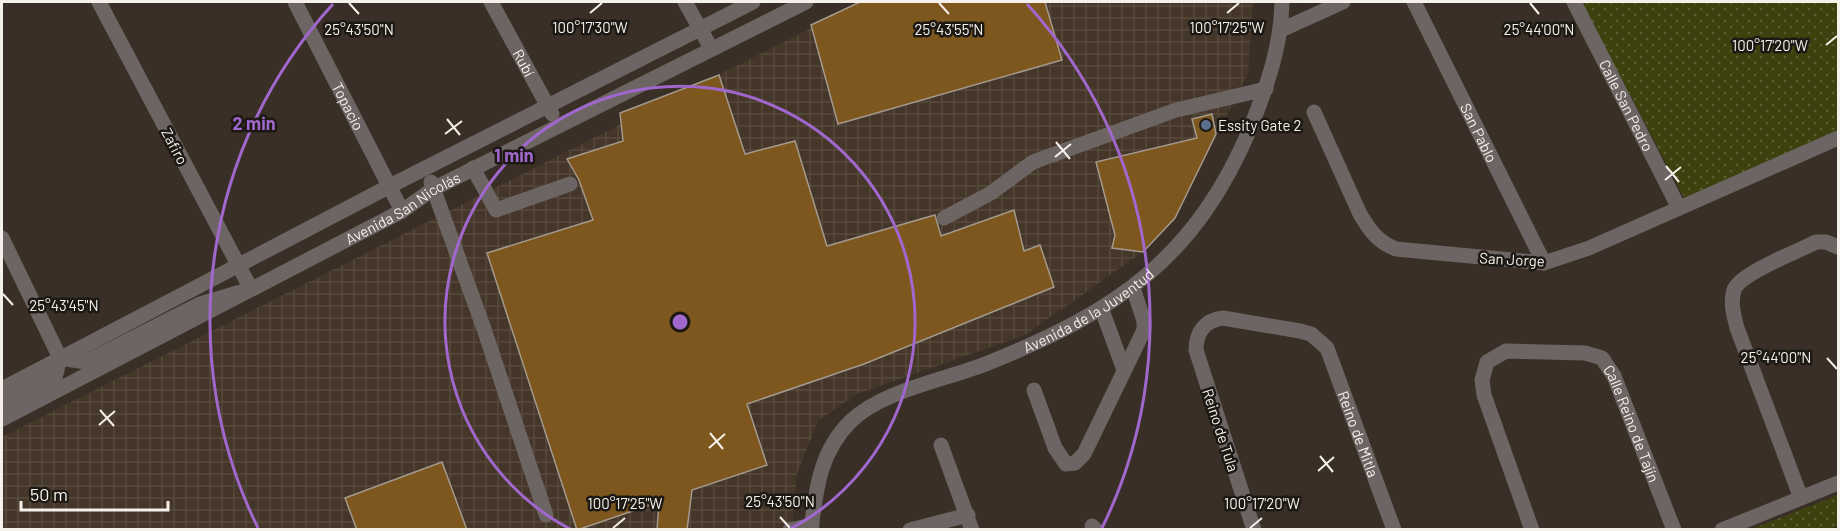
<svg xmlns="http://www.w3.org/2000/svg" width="1840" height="531" viewBox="0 0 1840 531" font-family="Barlow,sans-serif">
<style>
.industrial{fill:url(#industrial-grid)}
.park{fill:url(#park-dots)}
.building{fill:#7d571d;stroke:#a3998d;stroke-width:1.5}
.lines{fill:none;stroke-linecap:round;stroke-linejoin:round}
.minor{stroke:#6c6564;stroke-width:15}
.ticks{fill:none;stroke:#f6f0ea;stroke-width:2}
.ring{fill:none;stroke:#a067cc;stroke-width:3}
.service-dot{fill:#5c6f8a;stroke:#1c1814;stroke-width:2}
.labels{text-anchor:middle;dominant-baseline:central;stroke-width:5;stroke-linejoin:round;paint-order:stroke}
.street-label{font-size:15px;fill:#f6f0ea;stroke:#1c1814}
.poi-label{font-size:15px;fill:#f6f0ea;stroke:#1c1814;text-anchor:start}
.ticks-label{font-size:15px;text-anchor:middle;fill:#f6f0ea;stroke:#1c1814;stroke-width:5;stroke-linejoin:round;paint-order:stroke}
.centre{fill:#a067cc;stroke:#1c1814;stroke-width:3}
.ring-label{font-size:18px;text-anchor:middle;font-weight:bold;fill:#a067cc;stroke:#1c1814;stroke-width:5;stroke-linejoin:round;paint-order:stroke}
</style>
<defs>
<pattern id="industrial-grid" width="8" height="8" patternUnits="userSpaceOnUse" patternTransform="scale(1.5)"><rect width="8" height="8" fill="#443628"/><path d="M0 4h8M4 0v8" fill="none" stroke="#564a3d"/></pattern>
<pattern id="park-dots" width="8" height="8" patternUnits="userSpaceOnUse" patternTransform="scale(1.5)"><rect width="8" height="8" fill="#3d410e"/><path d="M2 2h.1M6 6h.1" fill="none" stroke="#5a5d31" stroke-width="1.8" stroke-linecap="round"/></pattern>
</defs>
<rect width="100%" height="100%" fill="#392f26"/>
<path class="industrial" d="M863 2H1253L1248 73 1175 218 1143 252 1025 335 857 394 818 421 797 474 792 529 2 530V437Z"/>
<path class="park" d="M1581 2H1838V130L1685 199Z
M1838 495V526L1829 529H1752Z"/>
<path class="building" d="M860 2H1045L1062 60 838 124 811 25Z
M719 75 745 154 795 141 827 246 935 215 941 236 1014 210 1024 251 1040 245 1054 287 864 364 747 404 767 465 692 490 687 530H657L659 502 577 530 487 253 593 220 579 180 567 159 623 141 620 113Z
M1212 114 1216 134 1175 218 1143 252 1112 248 1115 235 1096 162 1197 138 1192 119Z
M442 462 467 530H357L345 498Z"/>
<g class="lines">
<g class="minor">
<path id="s1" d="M295 2 402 211"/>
<path id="s2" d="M491 2 552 114"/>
<path d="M685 2 711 48"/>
<path id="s3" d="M1414 2 1544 263"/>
<path id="s4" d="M1574 2 1679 208"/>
<path d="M1281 30 1343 2"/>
<path d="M1314 112 1360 214C1370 231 1378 242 1396 249L1544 263 1589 248 1838 138"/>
<path d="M473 168 496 210 570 184"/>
<path d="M431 182 484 329 546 515"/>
<path d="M944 218 991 193 1033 162 1176 110 1266 89"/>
<path d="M2 238 60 358"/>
<path d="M1102 310 1124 370"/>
<path d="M60 358 86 362 200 304 251 289 99 2"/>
<path d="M2 389 390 186 753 2"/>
<path d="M1034 390 1055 448 1066 464 1075 463 1084 454 1144 330V321L1133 288"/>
<path d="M2 405 55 378 60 358"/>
<path id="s5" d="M2 419 402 211 433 189 806 2"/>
<path d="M941 445 972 530"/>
<path d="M1801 498 1737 328C1734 316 1730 303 1734 290 1740 273 1799 251 1816 242H1826L1838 247"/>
<path d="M1092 526 1096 530"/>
<path d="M790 530 812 525"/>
<path id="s6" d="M811 530C816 489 820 451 851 421 883 390 946 380 988 363 1118 311 1197 257 1252 124 1268 83 1281 46 1282 2"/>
<path d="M910 530 968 515"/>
<path id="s7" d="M1254 530 1196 350C1196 332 1205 320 1223 318L1300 331 1311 334 1327 348 1394 530"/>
<path id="s8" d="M1532 530 1484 395 1482 380 1487 362 1506 351 1585 353 1602 358 1614 376 1674 530"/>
<path d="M1722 530 1838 483"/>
</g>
</g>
<path class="ticks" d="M349 3 359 14M939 3 949 14M1530 3 1539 14M590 13 602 3M1227 13 1239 3M1826 45 1837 36M447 119 460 135M445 134 462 121M1056 142 1070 159M1055 157 1071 144M1666 166 1679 182M1665 180 1681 167M3 294 13 305M1827 358 1837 369M100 410 114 426M99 425 115 411M710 433 723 449M709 448 725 434M1320 456 1333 472M1318 471 1334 457M780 517 790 528M613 528 625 518M1250 528 1262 518"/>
<g class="ring">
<path d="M570 529A235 235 0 1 1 790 529"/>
<path d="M258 528A470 470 0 0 1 333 4M1027 4A470 470 0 0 1 1102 528"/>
</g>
<circle class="service-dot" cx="1206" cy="125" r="6"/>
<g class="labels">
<g class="street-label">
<text stroke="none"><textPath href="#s2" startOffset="69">Rubí</textPath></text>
<text stroke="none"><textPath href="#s4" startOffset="116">Calle San Pedro</textPath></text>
<text stroke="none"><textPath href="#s1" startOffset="117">Topacio</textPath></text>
<text stroke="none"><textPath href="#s3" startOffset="146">San Pablo</textPath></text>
<text transform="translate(175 146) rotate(62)">Zafiro</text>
<text stroke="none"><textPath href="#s5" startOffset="453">Avenida San Nicolás</textPath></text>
<text transform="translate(1512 259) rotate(3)">San Jorge</text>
<text stroke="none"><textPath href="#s6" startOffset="382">Avenida de la Juventud</textPath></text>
<text stroke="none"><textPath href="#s8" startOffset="368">Calle Reino de Tajín</textPath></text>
<text transform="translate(1221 430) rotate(72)">Reino de Tula</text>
<text stroke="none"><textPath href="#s7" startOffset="438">Reino de Mitla</textPath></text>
</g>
<g class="poi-label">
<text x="1218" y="125">Essity Gate 2</text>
</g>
</g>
<g class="ticks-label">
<text x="590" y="33">100°17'30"W</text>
<text x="1227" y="33">100°17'25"W</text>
<text x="359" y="35">25°43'50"N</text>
<text x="949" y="35">25°43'55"N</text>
<text x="1539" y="35">25°44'00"N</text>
<text x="1770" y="51">100°17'20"W</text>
<text x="64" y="311">25°43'45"N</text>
<text x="1776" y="363">25°44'00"N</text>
<text x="780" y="507">25°43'50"N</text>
<text x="625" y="509">100°17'25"W</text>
<text x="1262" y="509">100°17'20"W</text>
</g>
<circle cx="680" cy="322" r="9" class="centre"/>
<g class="ring-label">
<text x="254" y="130">2 min</text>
<text x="514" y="162">1 min</text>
</g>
<rect width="1840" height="531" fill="none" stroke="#f6f0ea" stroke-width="6"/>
<path d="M21 501v9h147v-9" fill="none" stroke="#f6f0ea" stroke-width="3"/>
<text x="30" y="501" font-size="18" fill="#f6f0ea" stroke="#1c1814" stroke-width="4.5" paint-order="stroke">50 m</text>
</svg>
